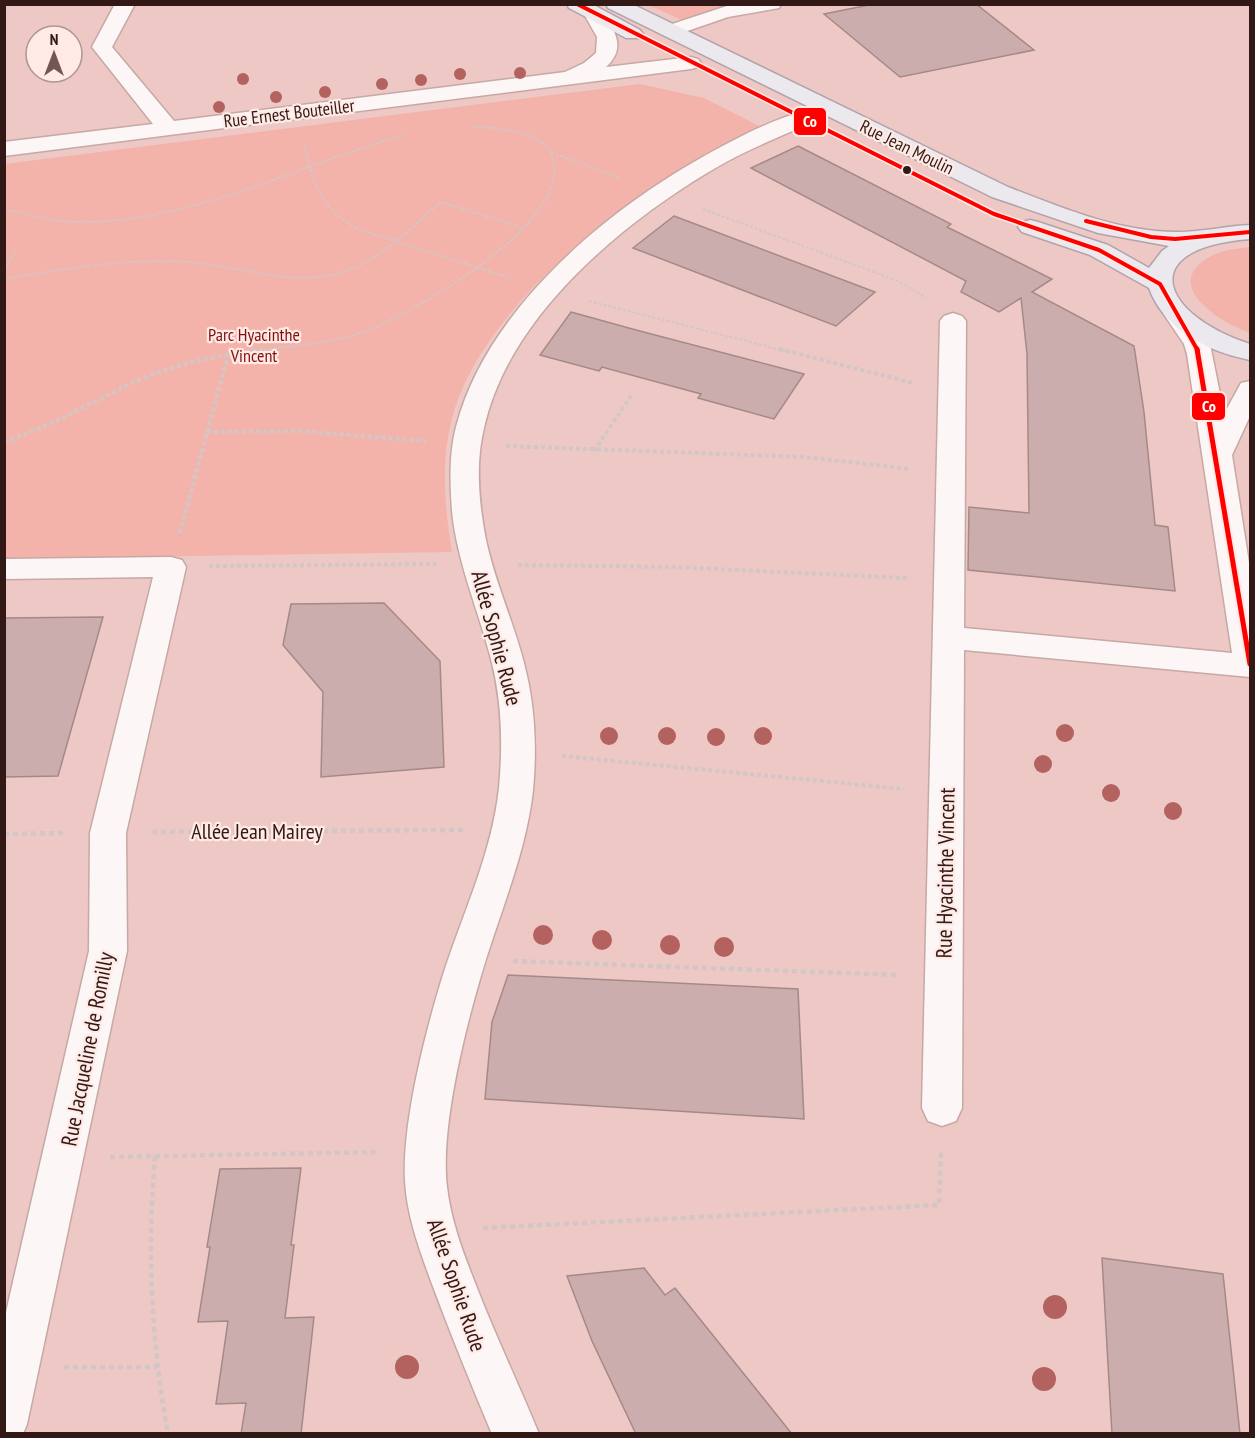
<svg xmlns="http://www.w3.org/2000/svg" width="1255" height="1438" viewBox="0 0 1255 1438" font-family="'PT Sans Narrow',sans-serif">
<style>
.green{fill:#f4b3aa}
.building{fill:#cbadad;stroke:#a58989;stroke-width:1.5}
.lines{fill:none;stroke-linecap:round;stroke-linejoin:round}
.minor-casing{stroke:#c6a8a5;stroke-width:3}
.major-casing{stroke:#b2a3aa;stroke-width:3}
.path-far2{stroke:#d2c7c6;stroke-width:2;stroke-dasharray:3 2;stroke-linecap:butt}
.path-far1{stroke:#d2c7c6;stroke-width:4;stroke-dasharray:4 3;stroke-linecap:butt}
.path{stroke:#d2c7c6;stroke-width:4.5;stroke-dasharray:5 4;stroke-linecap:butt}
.minor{fill:#fcf7f6;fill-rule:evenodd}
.major{fill:#ebe8ee;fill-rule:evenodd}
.bus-1-far1-casing{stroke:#ffeae6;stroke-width:7}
.bus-1-casing{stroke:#ffeae6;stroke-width:9}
.bus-1-far1{stroke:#f00;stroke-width:4}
.bus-1{stroke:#f00;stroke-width:5}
.tree{fill:#b36260}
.bus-dot{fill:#321916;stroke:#ffeae6;stroke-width:2}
.labels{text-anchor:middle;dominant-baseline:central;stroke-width:4.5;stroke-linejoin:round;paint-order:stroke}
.far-street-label{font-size:18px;fill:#321916;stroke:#ffeae6}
.far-park-label{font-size:18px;fill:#820f0e;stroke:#ffeae6}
.street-label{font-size:22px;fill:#321916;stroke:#ffeae6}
.line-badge{stroke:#ffeae6;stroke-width:2}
.badge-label{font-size:16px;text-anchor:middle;font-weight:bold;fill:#fff}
</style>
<rect width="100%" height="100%" fill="#eec8c4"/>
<path class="green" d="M648 5H728L684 21Z
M640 84 704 98 763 128C727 146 689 163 655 185 581 235 483 321 455 408 440 456 444 503 452 552L5 559 4 164Z
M1250 247V333C1224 324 1162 288 1206 259 1219 250 1236 249 1250 247Z"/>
<path class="building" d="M874 4H976L1034 50 900 77 824 14Z
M798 146 951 224 947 227 1052 279 1032 292 1134 346 1144 412 1155 525 1168 527 1175 591 968 570 969 507 1029 513 1027 354 1021 298 999 312 961 292 966 281 751 168Z
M674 216 875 292 836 326 633 248Z
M571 312 636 330 804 374 774 419 698 398 701 394 602 367 599 371 540 355Z
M384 603 440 661 444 767 321 777 323 692 283 645 291 604Z
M103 617 58 776 4 777V618Z
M508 975 798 989 804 1119 485 1099 492 1022Z
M301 1168 291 1245H294L285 1318 314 1317 301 1434H241L246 1403 216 1404 228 1321 198 1322 210 1247H207L220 1169Z
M1102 1258 1223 1274 1240 1434H1112Z
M644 1268 665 1295 675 1288 792 1434H636L592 1341 567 1276Z"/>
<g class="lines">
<defs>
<path id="minor" d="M115 4H135L112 47 174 121 565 72 584 63 596 53 597 37 584 14 587 10H601C615 30 627 48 606 67L691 57 698 59 701 63 698 67 691 69 4 156V142L153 124 92 47Z
M733 4H781L779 8 728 17 670 37 663 35 660 31 663 27Z
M801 112 809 114 812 119 809 124C774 139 739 153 707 173 616 228 508 319 484 428 475 464 479 504 486 540 495 582 513 621 524 663 535 705 537 747 533 790 526 855 498 916 480 979 464 1034 440 1130 447 1187 451 1222 464 1255 477 1288 496 1337 519 1385 539 1434H492C471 1384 451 1335 432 1284 420 1251 407 1217 405 1181 402 1123 425 1034 442 978 462 915 492 854 499 788 503 744 502 701 491 659 478 609 457 562 452 511 450 483 449 454 456 427 487 307 612 205 717 149 743 135 772 120 801 112Z
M1176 305 1185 308 1210 344 1224 414 1241 383 1250 381V416L1232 455 1250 569V677L964 650 962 1108 956 1121 942 1126 928 1121 922 1108 940 321 944 316 953 313 962 316 966 321 964 628 1232 653 1187 354 1184 344 1163 313 1167 308Z
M171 557 182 560 186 567 126 833 127 951 27 1424 23 1434H4V1321L89 951 90 833 153 577 4 579V559Z"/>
<path id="major" d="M567 4H592L640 30 643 34 640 38H626L569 8Z
M606 4H632L1008 187C1062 208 1119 232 1177 232 1202 232 1226 226 1250 225V239C1133 248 1161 315 1250 344V360C1209 352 1164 330 1149 288L1090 255 1022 232 1018 227 1022 222 1030 220 1038 222 1108 245 1149 268 1162 251 1169 246 1098 233 992 197 608 8Z"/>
</defs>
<use href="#minor" class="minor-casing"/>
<use href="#major" class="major-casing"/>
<path class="path-far2" d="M304 145C314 186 320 207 358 229L510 278
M551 152 620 178
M4 209C29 215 54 222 81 222 193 222 297 166 403 135
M703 209 898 281 927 298
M4 272 15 249
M4 279C64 269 125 258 186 262 240 265 296 290 349 270 384 256 413 226 441 202L523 228
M589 301 785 351
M254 351C292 345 335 344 371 329 420 308 575 221 552 156 543 130 493 127 470 127"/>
<path class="path-far1" d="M779 349 913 383
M207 432 298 431 426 441
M4 442C55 425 94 400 141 379 180 362 223 355 265 349
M506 446 804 457 911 469
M594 451 633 393
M180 533 228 355
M518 565 673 567 907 578
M209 566 436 564
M562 756 904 789"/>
<path class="path" d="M152 832 466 830
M4 834 64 833
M513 961 898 975
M155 1156C147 1250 151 1341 168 1434
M110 1157 379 1152
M483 1228 939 1205 941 1150
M64 1367H157"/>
<use href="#minor" class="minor"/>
<use href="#major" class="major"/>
<defs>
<path id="bus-1-far1" d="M577 4 994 214 1099 250 1160 284 1198 351
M1086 221 1151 237 1175 239 1250 232"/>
<path id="bus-1" d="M1197 349 1250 664"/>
</defs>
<use href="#bus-1-far1" class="bus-1-far1-casing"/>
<use href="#bus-1" class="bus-1-casing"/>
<use href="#bus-1-far1" class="bus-1-far1"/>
<use href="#bus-1" class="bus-1"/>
</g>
<g class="tree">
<circle cx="520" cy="73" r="6"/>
<circle cx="460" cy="74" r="6"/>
<circle cx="243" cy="79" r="6"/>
<circle cx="421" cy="80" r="6"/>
<circle cx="382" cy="84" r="6"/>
<circle cx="325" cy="92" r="6"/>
<circle cx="276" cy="97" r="6"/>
<circle cx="219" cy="107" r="6"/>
<circle cx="1065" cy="733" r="9"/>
<circle cx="609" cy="736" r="9"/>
<circle cx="667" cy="736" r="9"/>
<circle cx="763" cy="736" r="9"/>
<circle cx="716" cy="737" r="9"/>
<circle cx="1043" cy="764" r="9"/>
<circle cx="1111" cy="793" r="9"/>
<circle cx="1173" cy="811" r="9"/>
<circle cx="543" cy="935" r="10"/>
<circle cx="602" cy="940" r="10"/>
<circle cx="670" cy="945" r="10"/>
<circle cx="724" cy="947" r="10"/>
<circle cx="1055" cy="1307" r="12"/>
<circle cx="407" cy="1367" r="12"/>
<circle cx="1044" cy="1379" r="12"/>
</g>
<circle class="bus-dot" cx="907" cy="170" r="5"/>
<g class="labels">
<g class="far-street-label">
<text transform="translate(289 113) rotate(-7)">Rue Ernest Bouteiller</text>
<text transform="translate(907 147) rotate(26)">Rue Jean Moulin</text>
</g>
<g class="far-park-label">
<text x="254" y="334">Parc Hyacinthe<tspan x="254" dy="21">Vincent</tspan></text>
</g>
<g class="street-label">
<text transform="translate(497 638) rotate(75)">Allée Sophie Rude</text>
<text x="257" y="831">Allée Jean Mairey</text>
<text transform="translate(945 873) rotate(-89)">Rue Hyacinthe Vincent</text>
<text transform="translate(87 1049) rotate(-79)">Rue Jacqueline de Romilly</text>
<text transform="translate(457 1285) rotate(71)">Allée Sophie Rude</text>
</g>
</g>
<g class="line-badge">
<rect x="793" y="107" width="34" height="29" rx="6" fill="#f00"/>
<rect x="1191" y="392" width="35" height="29" rx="6" fill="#f00"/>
</g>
<g class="badge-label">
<text x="810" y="127">Co</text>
<text x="1209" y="412">Co</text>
</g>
<rect width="1255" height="1438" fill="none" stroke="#321916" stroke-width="12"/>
<g transform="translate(54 54)"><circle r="28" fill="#ffeae6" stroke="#ad9693" stroke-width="1.5"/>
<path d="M0-4.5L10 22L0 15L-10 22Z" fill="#745653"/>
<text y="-9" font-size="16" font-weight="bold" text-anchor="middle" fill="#321916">N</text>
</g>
</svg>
